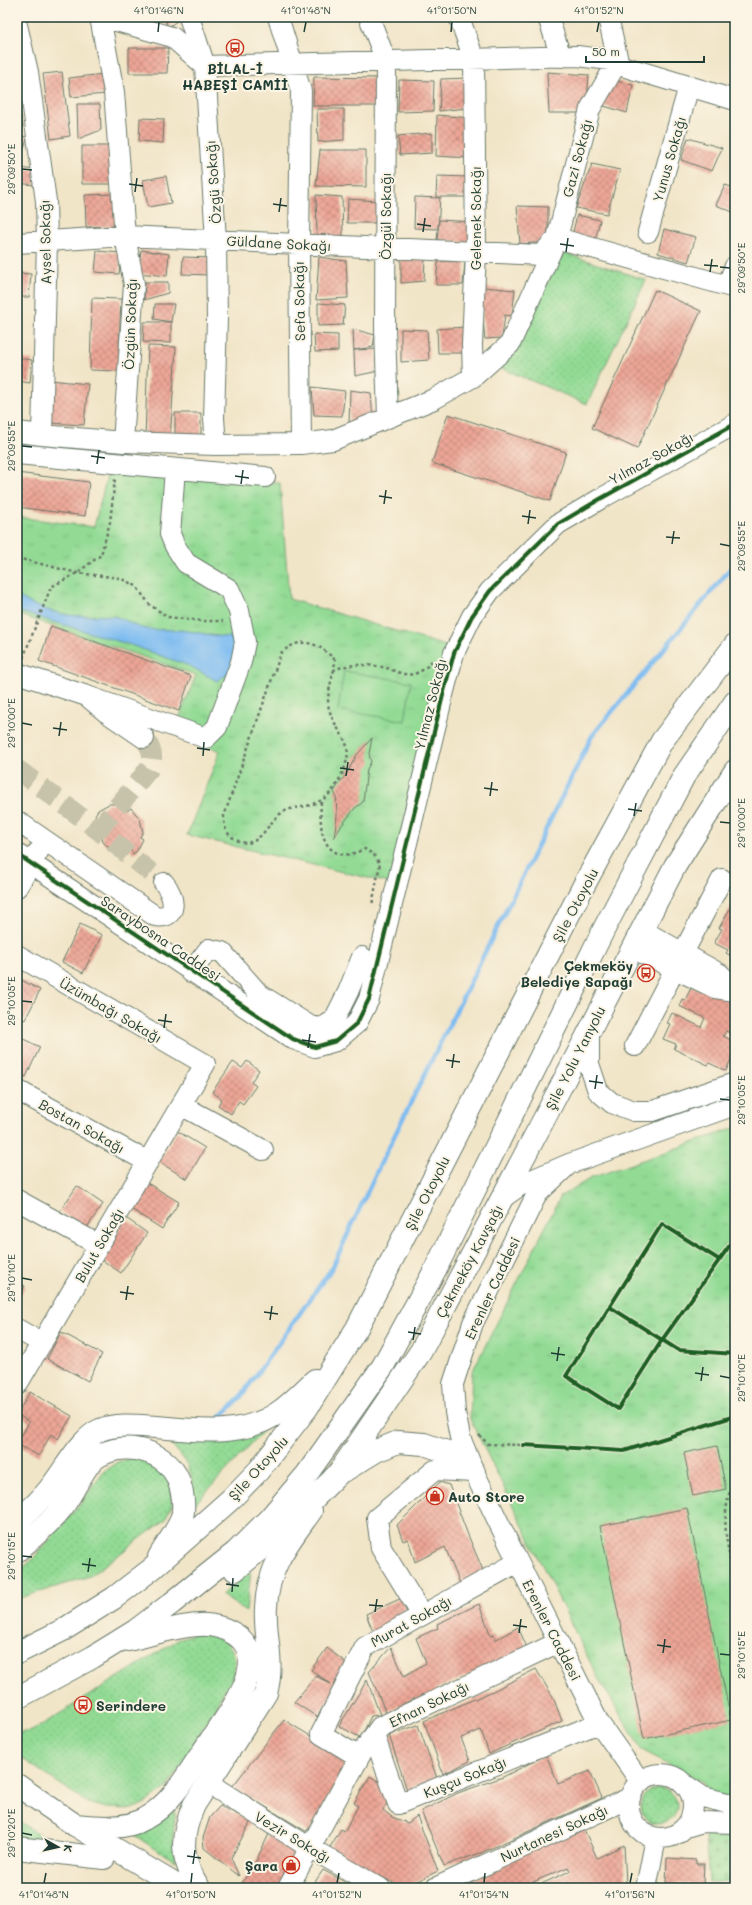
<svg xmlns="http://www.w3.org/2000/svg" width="752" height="1905" viewBox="0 0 752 1905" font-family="Mali,sans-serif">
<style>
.grass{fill:url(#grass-dots);stroke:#598c64}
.cemetery{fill:url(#cemetery-stones);stroke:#598c64}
.park{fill:url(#park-tufts);stroke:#598c64}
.pitch{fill:#93db95;stroke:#598c64}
.water{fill:#7dbcf1;stroke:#4e7c92}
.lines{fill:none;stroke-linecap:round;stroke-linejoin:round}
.stream{stroke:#7dbcf1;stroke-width:4.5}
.building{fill:url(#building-cross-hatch)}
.minor-tunnel{stroke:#c7c3aa;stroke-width:20;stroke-dasharray:20 10;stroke-linecap:butt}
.minor-casing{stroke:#687868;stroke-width:22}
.major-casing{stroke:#687868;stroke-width:24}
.highway-casing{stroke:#687868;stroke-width:24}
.path{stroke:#687868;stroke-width:2.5;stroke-dasharray:3 3;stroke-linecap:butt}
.minor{stroke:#fff;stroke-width:20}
.major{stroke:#fff;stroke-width:22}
.highway{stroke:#fff;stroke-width:22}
.cycleway-casing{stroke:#fcf5e5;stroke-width:6}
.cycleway{stroke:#1b5e20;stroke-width:4}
.ticks{fill:none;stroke:#1f3d34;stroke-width:1.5}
.labels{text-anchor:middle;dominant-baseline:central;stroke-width:4;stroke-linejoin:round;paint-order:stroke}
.poi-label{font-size:14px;font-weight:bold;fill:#1f3d34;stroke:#fcf5e5;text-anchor:end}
.street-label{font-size:14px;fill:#1f3d34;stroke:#fcf5e5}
.neatline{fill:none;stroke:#1f3d34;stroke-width:1.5}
.ticks-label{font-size:10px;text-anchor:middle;fill:#1f3d34}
</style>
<defs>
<pattern id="grass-dots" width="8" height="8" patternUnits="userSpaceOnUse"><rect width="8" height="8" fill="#93db95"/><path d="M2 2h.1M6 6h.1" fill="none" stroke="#7ebd81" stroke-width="1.8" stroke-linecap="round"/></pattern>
<pattern id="cemetery-stones" width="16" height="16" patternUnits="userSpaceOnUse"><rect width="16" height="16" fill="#93db95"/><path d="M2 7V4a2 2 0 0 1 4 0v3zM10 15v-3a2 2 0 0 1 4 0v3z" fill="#7ebd81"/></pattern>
<pattern id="park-tufts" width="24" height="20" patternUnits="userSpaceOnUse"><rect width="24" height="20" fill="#93db95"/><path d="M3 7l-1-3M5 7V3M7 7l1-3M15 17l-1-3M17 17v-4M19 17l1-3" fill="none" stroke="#7ebd81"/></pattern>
<pattern id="building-cross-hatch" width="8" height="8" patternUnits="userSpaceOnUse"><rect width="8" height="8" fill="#eda696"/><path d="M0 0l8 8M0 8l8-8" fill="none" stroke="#bf887b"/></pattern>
</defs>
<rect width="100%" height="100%" fill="#fcf5e5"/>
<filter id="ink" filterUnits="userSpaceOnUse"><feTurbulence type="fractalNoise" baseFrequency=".025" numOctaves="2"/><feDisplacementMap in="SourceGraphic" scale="8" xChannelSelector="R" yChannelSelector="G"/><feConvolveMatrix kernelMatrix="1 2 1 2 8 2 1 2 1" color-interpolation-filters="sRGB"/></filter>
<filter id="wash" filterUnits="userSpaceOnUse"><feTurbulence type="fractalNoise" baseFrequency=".012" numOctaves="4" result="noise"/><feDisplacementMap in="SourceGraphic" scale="16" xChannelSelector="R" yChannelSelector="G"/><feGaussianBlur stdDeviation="0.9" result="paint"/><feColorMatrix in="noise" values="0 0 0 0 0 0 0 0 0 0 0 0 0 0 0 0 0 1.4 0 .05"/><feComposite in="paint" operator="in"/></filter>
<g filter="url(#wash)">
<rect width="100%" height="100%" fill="#f1e5c8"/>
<path class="grass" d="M564 253 646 280 587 404 501 368Z
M267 1427 194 1505C192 1466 190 1464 163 1436Z
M133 1458 162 1468 171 1486 172 1505 165 1520 90 1576 17 1599V1573L31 1561 78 1507 103 1472 117 1462Z
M251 1572 246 1611 221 1595Z
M194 1634 221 1636C236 1652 237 1657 232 1678L169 1786 149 1801 133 1809 107 1808 88 1803 17 1755V1733L32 1731 181 1638Z
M641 1806a18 18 0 1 1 36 0a18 18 0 1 1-36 0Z
M176 1809 173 1836 175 1861 135 1836 156 1825Z
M17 1820 49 1841 17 1840Z"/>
<path class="cemetery" d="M705 1836 735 1838V1880L709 1883Z"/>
<path class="park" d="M108 472 280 483 289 599 446 646 389 883 187 835 220 751 173 733 196 675 17 614V517L94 527Z
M735 1128V1800L713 1796 703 1782 642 1750 598 1678 470 1419 472 1372 561 1196 591 1178Z"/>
<path class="pitch" d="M344 671 411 682 405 721 338 710Z"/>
<path class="water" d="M17 595C31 606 51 612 68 615 84 617 100 614 117 617 126 619 133 626 142 628 154 631 166 629 178 630 198 631 215 638 236 637L239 649 229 673 217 681 190 666 131 645 17 611Z"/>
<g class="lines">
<path class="stream" d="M215 1422 240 1398 332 1268 379 1167 592 736 735 563"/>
</g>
<g id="blocks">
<path class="building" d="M164 17H180V19L168 27Z
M129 48H168L167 73H129Z
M62 72 70 136 51 139 43 74Z
M547 72 589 75 586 113H549Z
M104 74 106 94 71 97 69 78Z
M314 77 379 78 380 106H313Z
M468 78 467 108 439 111 441 79Z
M608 79 633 85 627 113 604 106Z
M399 80 434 81 433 111 398 112Z
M17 97 23 127 17 129Z
M77 104H100L101 130 78 139Z
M317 109H344V140L318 142Z
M437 115 470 118 469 158 436 156Z
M140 118 164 119 163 143 139 141Z
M432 133V153L400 155 398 136Z
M17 136 28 137 17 166Z
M688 138 722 148 712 171 681 160Z
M82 146H112L113 184H82Z
M320 150H366V187L316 186Z
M592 164 620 170 607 214 576 208Z
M17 168 36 170 35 185 17 183Z
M166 176 171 203 148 207 143 180Z
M437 176 469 177 468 197H436Z
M725 185 735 188V213L716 205Z
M115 194 116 226 86 227 85 195Z
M316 195 342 197 343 238 317 237Z
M415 197 440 198 438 229 414 228Z
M348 199 378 201 375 223H347Z
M517 206 548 207V242L520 244Z
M577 215 600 220 595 241 572 236Z
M439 220 474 222 472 243 437 240Z
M664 229 696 237 688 262 658 253Z
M141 250 169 254 167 276 138 273Z
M97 251 121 253 119 274 95 272Z
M183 257 211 258V275L182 274Z
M319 257 346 261 348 298 316 300Z
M401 258H425L424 281 401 283Z
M438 261 465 262 463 285H436Z
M17 273 31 274 29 297H17Z
M145 282H168V293L144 300Z
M483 287 515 290 512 316 505 315 502 338 485 339 482 311Z
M655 290 701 311 637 449 592 428Z
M92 298 121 299 118 371 90 370Z
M318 303 345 305 343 325 318 326Z
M155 304H174L171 322V343L143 342 144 322H171L154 319Z
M465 327V353H438L437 329Z
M353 329 375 335 373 347 354 350 376 349 379 371 355 376Z
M401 329 427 330 429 360 401 362Z
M314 334 338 335V351L315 352Z
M148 346 176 347 170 441 145 440Z
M17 358 32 360 30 383 17 381Z
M50 380 88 384 84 425 48 423Z
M312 387 345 391 342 416 314 415Z
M350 390 371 393 373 421 349 426Z
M175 413H201V440H175Z
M448 414 566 452 550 501 432 463Z
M17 473 89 482 85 516 17 507Z
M51 626 191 676 179 711 39 661Z
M372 738 369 754 371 762 367 769 363 802 355 808 342 825 334 838 337 816 336 796 334 792 339 783 346 775 356 756Z
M109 804H117L120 808 123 806 127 811 131 808 140 819 143 832 140 837 143 839 137 851 133 854 130 849 126 852 118 842 111 846H107L103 842 99 826 102 824 95 815 98 810Z
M735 900V953L733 957 726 953 728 950 714 943 722 929 719 928Z
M80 924 102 935 83 973 62 962Z
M17 970 21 972 18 978 40 990 25 1020 17 1016Z
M692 986 707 990 735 1003V1036L726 1031 723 1036 735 1042V1059L732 1057 726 1071 709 1063 708 1065 674 1049 676 1044 663 1039 670 1024 667 1023 672 1013 701 1027 705 1018 679 1006 682 999 685 1000Z
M19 1037 40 1047 26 1077 17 1073V1039Z
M247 1061 259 1070 251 1082 256 1086 243 1104 239 1101 231 1114 218 1105 222 1099 212 1092 233 1062 242 1068Z
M177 1131 205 1148 187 1179 159 1162Z
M147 1183 179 1202 162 1229 131 1209Z
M77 1186 103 1204 86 1229 60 1211Z
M126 1218 147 1233 121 1273 99 1258Z
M17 1282 25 1286 17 1302Z
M61 1332 102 1354 88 1381 47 1359Z
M30 1392 72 1416 58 1439 51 1434 39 1456 17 1444 29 1422 17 1414Z
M717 1446 726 1489 693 1496 684 1453Z
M440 1482 449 1485 468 1535 485 1575 461 1586 445 1547 415 1562 408 1539 403 1541 397 1525Z
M687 1508 731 1720 644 1739 600 1526Z
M402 1598 408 1617 373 1632 366 1614Z
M479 1604 491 1636 494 1635 495 1640 518 1627 528 1650 436 1689 439 1694 417 1704 415 1698 386 1713 369 1672 391 1647 404 1676 426 1663 416 1638 438 1628 437 1624Z
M327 1648 349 1665 333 1685 336 1687 317 1717 294 1702 316 1676 331 1684 311 1670Z
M536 1669 553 1697 562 1721 489 1754 481 1730 461 1738 470 1761 443 1774 424 1721 493 1691Z
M367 1680 380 1715 371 1716 361 1738 339 1726Z
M284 1720 349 1759 309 1833 232 1787Z
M418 1725 437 1778 407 1790 389 1735Z
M546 1755 558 1784 590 1771 602 1798 483 1852 444 1866 421 1811 458 1793 503 1777Z
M370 1776 384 1785 388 1802 383 1810 392 1817 408 1823 417 1816 438 1871 403 1888 329 1849 341 1829 345 1831 358 1806 354 1803Z
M220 1806 251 1821 231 1858 239 1876 204 1848 203 1838 210 1817Z
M582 1825 597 1858 624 1845 626 1884 614 1888H532L570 1871 568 1867 519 1888H454Z
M269 1834 302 1854 281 1888H241L240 1886 256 1861Z
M667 1858 696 1860V1864H704L703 1885 666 1883Z
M323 1870 356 1888H311Z"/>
</g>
</g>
<g filter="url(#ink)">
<use href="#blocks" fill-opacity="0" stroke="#687868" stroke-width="1"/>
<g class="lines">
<path class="minor-tunnel" d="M17 769 98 830 164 883
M98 830 149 769C155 756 152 749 144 738"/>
<defs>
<path id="minor" d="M100 17 114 92 125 236 134 284 123 442
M102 17 172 37 205 66 577 56 618 61
M189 17 205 66 216 240 217 319 214 418 216 445
M278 17 301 91 299 244 301 444
M369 17 386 61 385 329 388 417
M459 17 474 59 476 252 472 345 473 377
M548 17 561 57
M608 17 618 61 622 66 735 100
M17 25 28 72 46 201 47 241 42 435 17 432
M648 232 689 86
M17 243 125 236 541 255 557 238 590 109 618 61
M728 284 735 266
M42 435 123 442 216 445 301 444 333 440 434 399 473 377 510 344 557 238 735 288
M17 454 265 477
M17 673 87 696 106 712 144 738
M87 696 206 738 217 727 241 662 245 642 239 611 229 589 186 563 175 546 170 534 175 469
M17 821 155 916C179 920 175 896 164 883
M17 854 293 1039 315 1047 336 1041 357 1023 369 999 443 695 454 653 472 616 490 591 558 524 600 499 735 424
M17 887 38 852
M642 930 720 974 735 989
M632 948 715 988 735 991
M683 953 722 879
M17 955 205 1064 17 1385
M191 972 209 949 222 952 259 994 310 1026 322 1028 334 1020 348 992 362 957
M589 1030V1064L598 1091 612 1103 634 1111H653L735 1083
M635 1046 675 969
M17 1090 148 1162
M181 1105 263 1150
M569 1164 537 1194 473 1323 453 1384 455 1412 460 1437 474 1472 518 1562 599 1723 640 1781
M501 1199 522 1184 569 1164 735 1105
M17 1200 99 1245
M17 1329 42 1343
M422 1615 381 1548 377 1518 435 1470 474 1472
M374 1735 398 1804 599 1723
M359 1757 321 1734 365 1647 518 1562
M629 1806a32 32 0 1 1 64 0a32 32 0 1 1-64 0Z
M208 1783 310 1848 380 1888
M687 1786 703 1797 735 1805
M686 1827 703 1822 735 1823
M288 1888 362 1752 380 1727 559 1642
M435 1888 629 1798
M646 1888 656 1838"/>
<path id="major" d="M345 1470 376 1451 398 1442 424 1444 453 1454 474 1472
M338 1474 421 1351 544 1119 675 866 735 771
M17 1785 75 1825 181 1888
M199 1888C180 1858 180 1837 194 1805L266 1693C275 1661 264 1638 266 1607 268 1566 288 1543 311 1511"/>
<path id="highway" d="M17 1522C29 1511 41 1500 51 1487 64 1471 81 1438 100 1430 118 1423 139 1426 157 1427 197 1431 244 1437 279 1412 292 1403 303 1391 315 1380
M17 1551C32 1538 49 1524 61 1509 70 1498 85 1466 93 1460 118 1440 160 1447 176 1475 182 1487 186 1507 181 1520 176 1532 166 1545 159 1557
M235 1570 282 1531 338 1474
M17 1653 63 1630 114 1598 153 1568 231 1499 259 1470 307 1408 357 1328 584 885 662 741 735 645
M17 1698 93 1657 135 1631 172 1603 236 1552 269 1519 307 1474 383 1366 435 1270 604 929 684 776 735 702
M75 1825C97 1827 125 1830 144 1819 174 1803 191 1768 210 1741 227 1716 273 1660 236 1635 226 1628 212 1624 199 1625 175 1626 151 1635 128 1640
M17 1848 104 1858"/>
</defs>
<use href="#minor" class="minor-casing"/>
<use href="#major" class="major-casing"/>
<use href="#highway" class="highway-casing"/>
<path class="path" d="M17 558 77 573 120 578 136 586 150 605 168 617 201 621H223
M23 658 51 587 77 573 101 555 110 522 115 479
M334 670C331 682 326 698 329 709 338 739 358 740 341 776 332 795 322 803 302 807 294 808 287 809 280 814 266 825 257 853 235 839 226 834 224 827 224 816L281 653C301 635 319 643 335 660L334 670C348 663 370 664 386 668 394 670 403 676 413 674 420 673 429 666 432 660
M321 802C320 819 319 848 340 854 348 856 358 852 365 849L374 855 380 864 372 905
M479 1435 488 1444 523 1445
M735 1475C719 1520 726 1538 735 1582"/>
<use href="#minor" class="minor"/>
<use href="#major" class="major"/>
<use href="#highway" class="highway"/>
<defs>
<path id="cycleway" d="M17 854 293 1039 315 1047 336 1041 357 1023 369 999 443 695 454 653 472 616 490 591 558 524 600 499 735 424
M718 1259 662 1224 566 1376 618 1409 662 1340 735 1238
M610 1307 678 1350 735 1354
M523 1445 624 1451 735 1416"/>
</defs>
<use href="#cycleway" class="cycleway-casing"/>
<use href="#cycleway" class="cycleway"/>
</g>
</g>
<path class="ticks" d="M158 32 159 22M304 32 306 22M451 32 452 22M597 32 599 22M22 169 32 170M129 184 143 186M135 192 137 178M273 204 287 206M279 212 281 198M417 224 431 226M423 232 425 218M560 244 574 246M566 252 568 238M704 265 718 266M720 267 730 268M710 272 712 259M22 446 32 447M91 456 105 458M97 464 99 450M235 476 249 478M241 484 243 470M379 496 392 498M384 504 386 490M522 516 536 518M528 524 530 510M666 537 680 538M672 544 674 531M720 544 730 546M22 723 32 725M53 728 67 730M59 736 61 722M197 748 210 750M203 756 204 742M340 768 354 770M346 776 348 762M484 788 498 790M490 796 492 782M628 809 642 811M634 816 636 803M720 822 730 823M22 1001 32 1002M158 1020 172 1022M164 1028 166 1014M302 1040 316 1042M308 1048 310 1034M446 1060 460 1062M452 1068 454 1054M589 1081 603 1083M595 1089 597 1075M720 1099 730 1100M22 1278 32 1280M120 1292 134 1294M126 1300 128 1286M264 1312 278 1314M270 1320 272 1306M408 1332 421 1334M413 1340 415 1327M551 1353 565 1355M557 1361 559 1347M695 1373 709 1375M720 1376 730 1378M701 1381 703 1367M22 1556 32 1557M82 1564 96 1566M88 1572 90 1558M226 1584 239 1586M232 1592 233 1578M369 1605 383 1606M375 1612 377 1599M513 1625 527 1627M519 1633 521 1619M657 1645 671 1647M663 1653 665 1639M720 1654 730 1655M22 1833 32 1835M187 1856 201 1858M193 1864 195 1850M44 1883 46 1873M191 1883 192 1873M337 1883 339 1873M484 1883 485 1873M630 1883 632 1873"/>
<defs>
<symbol id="bus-ring" viewBox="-11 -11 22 22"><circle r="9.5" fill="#fcf5e5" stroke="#c8321e" stroke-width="1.5"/><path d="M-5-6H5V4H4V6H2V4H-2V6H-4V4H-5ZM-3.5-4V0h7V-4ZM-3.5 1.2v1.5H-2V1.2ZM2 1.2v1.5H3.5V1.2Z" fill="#c8321e"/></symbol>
<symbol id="shop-ring" viewBox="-11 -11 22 22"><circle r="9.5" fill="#fcf5e5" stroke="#c8321e" stroke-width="1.5"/><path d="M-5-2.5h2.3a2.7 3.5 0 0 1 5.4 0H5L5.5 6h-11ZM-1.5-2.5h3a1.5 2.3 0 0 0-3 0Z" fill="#c8321e"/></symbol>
</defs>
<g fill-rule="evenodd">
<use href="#bus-ring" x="225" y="38" width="20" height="20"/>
<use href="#bus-ring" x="636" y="963" width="20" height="20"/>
<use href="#shop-ring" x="425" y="1486" width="20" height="20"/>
<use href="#bus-ring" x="73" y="1695" width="20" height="20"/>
<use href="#shop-ring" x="281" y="1855" width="20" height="20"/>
</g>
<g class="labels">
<g class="poi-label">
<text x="235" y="68" text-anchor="middle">BİLAL-İ<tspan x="235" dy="16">HABEŞİ CAMİİ</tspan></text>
<text x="633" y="965">Çekmeköy<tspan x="633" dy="16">Belediye Sapağı</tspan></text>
<text x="448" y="1496" text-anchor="start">Auto Store</text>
<text x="96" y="1705" text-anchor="start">Serindere</text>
<text x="278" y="1865">Şara</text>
</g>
<g class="street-label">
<text transform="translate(577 158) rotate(-75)">Gazi Sokağı</text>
<text transform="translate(669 159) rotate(-74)">Yunus Sokağı</text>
<text transform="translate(213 182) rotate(-94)">Özgü Sokağı</text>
<text transform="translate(385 216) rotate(-90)">Özgül Sokağı</text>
<text transform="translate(475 218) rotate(-90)">Gelenek Sokağı</text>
<text transform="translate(45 242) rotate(-91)">Aysel Sokağı</text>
<text transform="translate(279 243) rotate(3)">Güldane Sokağı</text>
<text transform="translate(299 301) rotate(-91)">Sefa Sokağı</text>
<text transform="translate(130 324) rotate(-88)">Özgün Sokağı</text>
<text transform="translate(651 458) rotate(-29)">Yılmaz Sokağı</text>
<text transform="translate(430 704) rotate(-76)">Yılmaz Sokağı</text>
<text transform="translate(575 905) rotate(-62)">Şile Otoyolu</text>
<text transform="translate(161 938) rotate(34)">Saraybosna Caddesi</text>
<text transform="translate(111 1010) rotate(30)">Üzümbağı Sokağı</text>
<text transform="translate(575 1058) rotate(-63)">Şile Yolu Yanyolu</text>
<text transform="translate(82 1126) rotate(29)">Bostan Sokağı</text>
<text transform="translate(427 1193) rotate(-63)">Şile Otoyolu</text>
<text transform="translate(99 1245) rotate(-60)">Bulut Sokağı</text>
<text transform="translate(469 1261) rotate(-62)">Çekmeköy Kavşağı</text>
<text transform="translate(492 1288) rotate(-65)">Erenler Caddesi</text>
<text transform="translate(258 1468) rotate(-48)">Şile Otoyolu</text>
<text transform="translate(411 1621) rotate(-29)">Murat Sokağı</text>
<text transform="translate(552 1630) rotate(63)">Erenler Caddesi</text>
<text transform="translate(429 1704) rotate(-26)">Efnan Sokağı</text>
<text transform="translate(465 1777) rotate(-22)">Kuşçu Sokağı</text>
<text transform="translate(554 1833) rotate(-25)">Nurtanesi Sokağı</text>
<text transform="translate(293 1837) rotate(31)">Vezir Sokağı</text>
</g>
</g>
<rect width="752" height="1905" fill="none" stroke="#fcf5e5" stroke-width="44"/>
<g transform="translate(58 1847) rotate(98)" stroke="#fcf5e5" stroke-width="3" paint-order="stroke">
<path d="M0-3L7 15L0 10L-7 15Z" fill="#1f3d34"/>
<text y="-6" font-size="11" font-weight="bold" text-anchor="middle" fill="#1f3d34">K</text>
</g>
<path d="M586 56v6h118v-6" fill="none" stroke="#1f3d34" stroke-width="2"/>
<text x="592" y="56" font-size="12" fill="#1f3d34" stroke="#fcf5e5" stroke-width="3" paint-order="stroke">50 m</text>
<rect x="22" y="22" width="708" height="1861" class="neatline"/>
<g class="ticks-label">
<text x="159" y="14">41°01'46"N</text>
<text x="306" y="14">41°01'48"N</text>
<text x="452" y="14">41°01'50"N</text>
<text x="599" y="14">41°01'52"N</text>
<text transform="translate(11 169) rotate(-90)" y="4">29°09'50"E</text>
<text transform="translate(741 268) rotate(-90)" y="4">29°09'50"E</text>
<text transform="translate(11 446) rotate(-90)" y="4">29°09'55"E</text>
<text transform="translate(741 546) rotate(-90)" y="4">29°09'55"E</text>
<text transform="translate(11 723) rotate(-90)" y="4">29°10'00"E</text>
<text transform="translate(741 823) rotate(-90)" y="4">29°10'00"E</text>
<text transform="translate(11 1001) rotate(-90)" y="4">29°10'05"E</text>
<text transform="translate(741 1100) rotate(-90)" y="4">29°10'05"E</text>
<text transform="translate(11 1278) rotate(-90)" y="4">29°10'10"E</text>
<text transform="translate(741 1378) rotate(-90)" y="4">29°10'10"E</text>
<text transform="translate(11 1556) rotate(-90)" y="4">29°10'15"E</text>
<text transform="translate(741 1655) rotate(-90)" y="4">29°10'15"E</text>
<text transform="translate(11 1833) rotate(-90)" y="4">29°10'20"E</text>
<text x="44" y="1898">41°01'48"N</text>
<text x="191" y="1898">41°01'50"N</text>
<text x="337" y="1898">41°01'52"N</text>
<text x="484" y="1898">41°01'54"N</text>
<text x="630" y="1898">41°01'56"N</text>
</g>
</svg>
